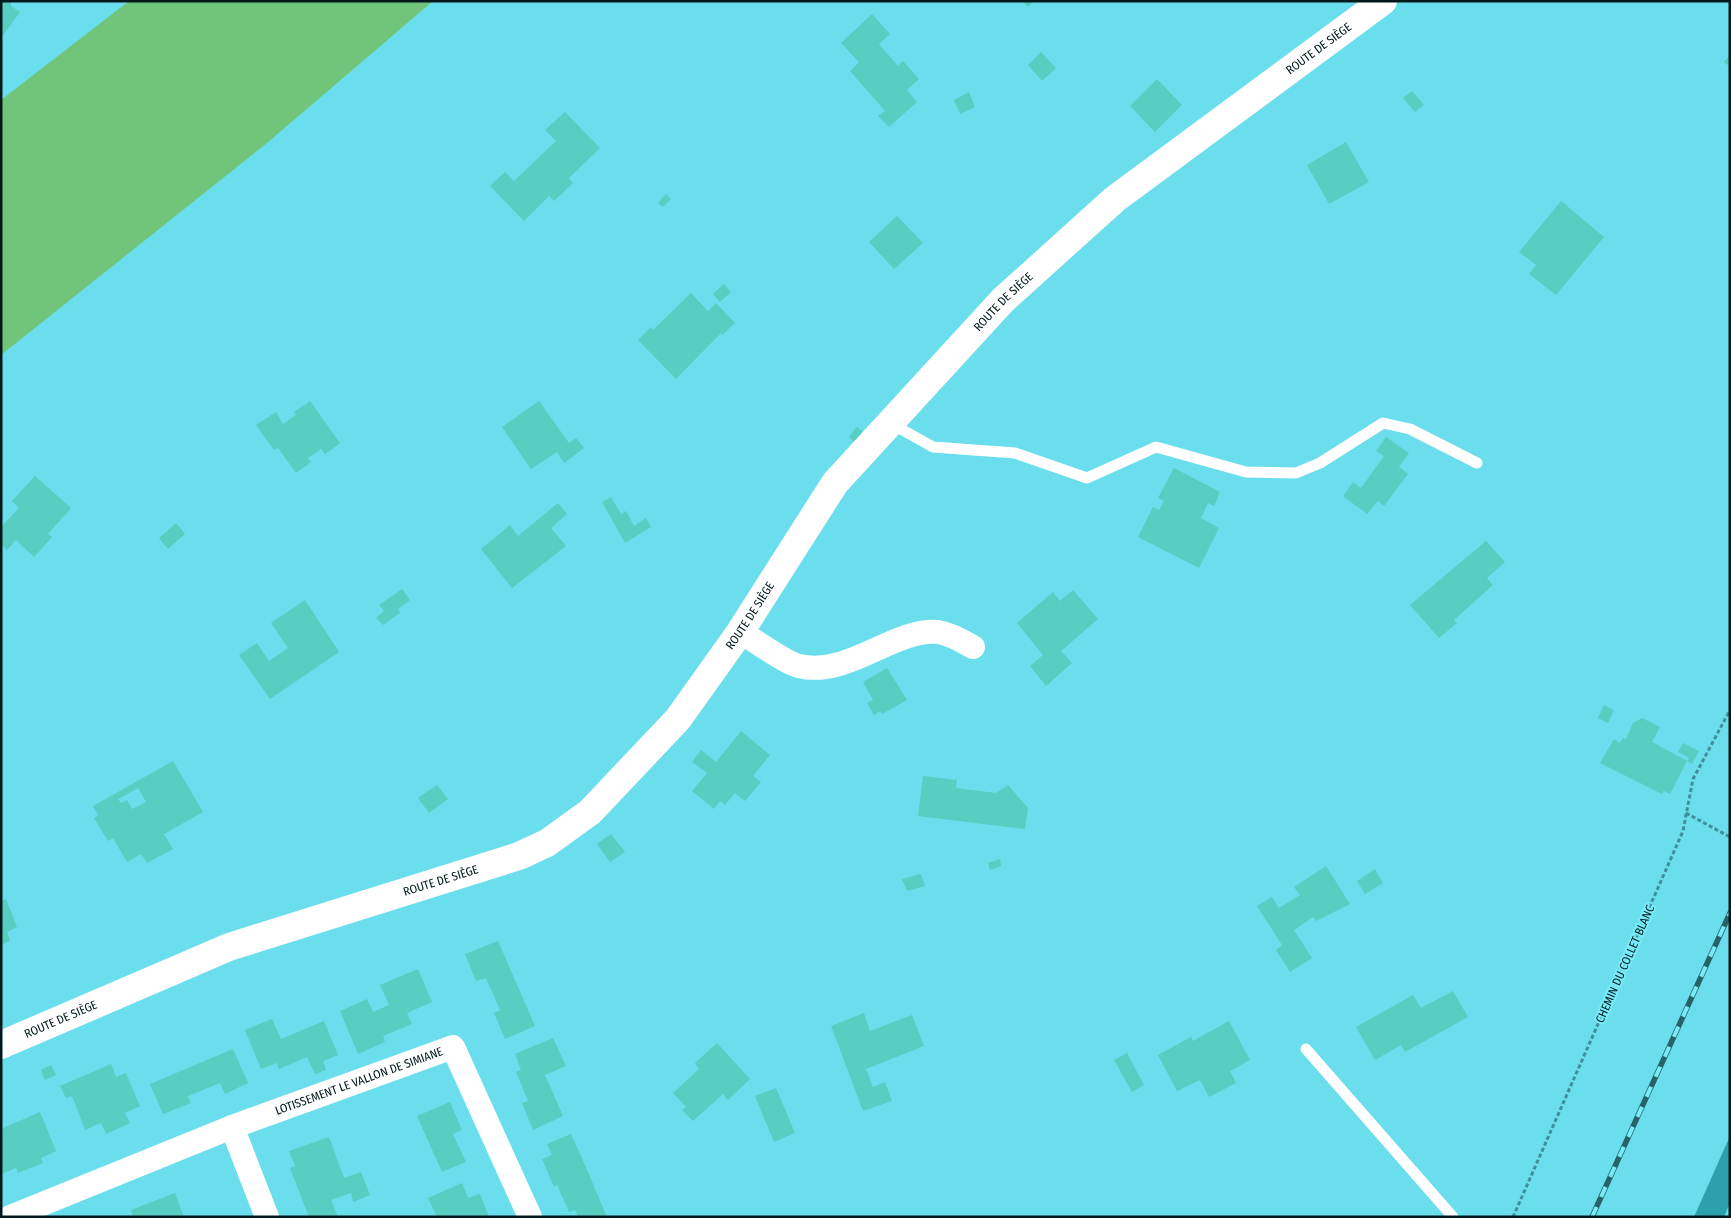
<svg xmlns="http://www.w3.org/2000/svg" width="1731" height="1218" viewBox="0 0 1731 1218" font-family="'Fira Sans Condensed',sans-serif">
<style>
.green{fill:#71c57a}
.water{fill:#2ca0ad}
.building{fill:#58cdc1;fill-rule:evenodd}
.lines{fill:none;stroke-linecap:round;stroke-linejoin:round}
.path{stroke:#408f99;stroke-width:3;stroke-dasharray:4 2.5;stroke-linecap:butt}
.lane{stroke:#fff;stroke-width:11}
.street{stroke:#fff;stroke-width:24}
.secondary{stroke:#fff;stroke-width:28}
.rail-casing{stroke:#286269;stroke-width:5.5}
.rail{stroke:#78ebfa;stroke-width:4;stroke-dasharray:11;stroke-linecap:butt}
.labels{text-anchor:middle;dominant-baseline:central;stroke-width:4;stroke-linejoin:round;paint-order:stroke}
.street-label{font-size:12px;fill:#01191c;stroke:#78ebfa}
</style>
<rect width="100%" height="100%" fill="#6adeec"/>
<path class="green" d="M129 1H433L267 143 1 355V100Z"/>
<path class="water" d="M1730 1136V1203L1724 1217H1694Z"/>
<path class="building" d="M1 1H11V6L20 12 1 38Z
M1022 1H1034L1028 7Z
M872 14 890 34 879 44 898 66 903 61 919 79 907 90 917 102 889 127 878 116 885 111 850 71 859 62 841 43Z
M1041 52 1056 68 1042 81 1028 65Z
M1730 55V67L1724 62Z
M1157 79 1182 105 1155 132 1130 106Z
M1412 91 1424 105 1415 112 1403 98Z
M969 92 975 107 960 114 954 100Z
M565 112 600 148 569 178 573 183 554 201 549 196 524 221 490 186 505 172 514 181 556 141 545 130Z
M1346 142 1369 182 1329 204 1307 165Z
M666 194 671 199 663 207 658 203Z
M1561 201 1604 237 1556 295 1529 274 1536 265 1519 252Z
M897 216 923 243 894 269 869 242Z
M724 284 731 292 720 302 713 294Z
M691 293 708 311 716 303 735 323 722 335 721 333 676 379 638 340 651 327 653 330Z
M310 401 340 443 325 454 321 449 308 458 311 462 296 473 278 448 274 450 256 425 276 412 283 424 296 415 294 412Z
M539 401 569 443 576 438 584 448 564 463 557 452 531 469 502 427Z
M857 427 864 433 855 443 849 437Z
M1386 437 1409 453 1399 467 1408 474 1384 506 1378 501 1367 514 1343 496 1353 482 1361 488 1384 456 1376 451Z
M1174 468 1220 492 1214 506 1208 503 1201 518 1219 528 1199 568 1138 537 1153 507 1159 510 1164 501 1158 498Z
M35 476 71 508 48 534 52 537 34 557 16 540 7 550 1 544V527L19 508 12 501Z
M611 497 621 514 626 511 634 526 646 518 651 527 625 543 602 502Z
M558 503 567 514 551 528 566 546 512 588 481 549 510 525 518 536Z
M176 523 185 534 168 549 159 538Z
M1486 541 1505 562 1487 578 1493 585 1454 620 1457 623 1439 638 1410 605Z
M402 589 410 600 398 609 400 613 383 625 376 618 384 611 379 605Z
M1073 590 1098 619 1061 651 1072 663 1046 686 1030 666 1043 655 1017 623 1053 592 1060 601Z
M305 600 339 652 270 699 239 655 257 643 269 661 288 648 271 623Z
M887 668 907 700 882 714 880 711 874 715 867 703 873 700 863 682Z
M1604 705 1614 710 1608 723 1598 718Z
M1642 718 1660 727 1652 742 1687 761 1689 758 1678 752 1683 743 1699 751 1692 764 1687 761 1670 794 1664 791 1662 794 1600 763 1614 739 1620 743 1623 738 1626 739 1633 723Z
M741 731 770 755 753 776 761 782 745 801 735 793 725 805 720 801 714 809 692 791 707 773 692 762 701 750 716 762Z
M173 761 203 812 164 834 173 849 147 863 141 854 127 862 113 838 108 841 94 818 98 815 93 806ZM138 788 146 802 132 809 127 800 121 803 118 799Z
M923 776 957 780 956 788 996 793 1008 785 1028 808 1025 829 918 816Z
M437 785 448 799 429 813 418 798Z
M611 834 625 852 610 862 597 844Z
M1000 859 1001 866 990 870 988 863Z
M1326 866 1350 904 1316 921 1313 917 1294 930 1312 958 1290 972 1276 950 1282 945 1257 906 1272 897 1279 908 1300 895 1294 887Z
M1375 869 1383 883 1365 894 1357 881Z
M921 874 925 886 907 891 902 879Z
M6 899 17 927 7 932 10 941 1 945V901Z
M498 941 535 1026 505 1039 494 1013 500 1010 486 978 476 981 465 954Z
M418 969 432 1002 407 1013 412 1024 383 1036 385 1042 358 1054 340 1011 367 999 373 1012 389 1005 380 985Z
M1453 991 1468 1017 1405 1052 1401 1045 1375 1060 1356 1027 1413 995 1421 1008Z
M864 1013 870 1031 912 1015 924 1046 866 1069 873 1087 885 1082 892 1101 863 1111 831 1026Z
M272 1019 281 1039 324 1021 338 1055 323 1061 326 1070 315 1074 307 1057 279 1069 277 1063 261 1069 245 1030Z
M1229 1021 1250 1060 1230 1071 1236 1083 1209 1097 1200 1080 1177 1091 1158 1055 1191 1037 1193 1041Z
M553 1038 566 1066 545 1075 563 1116 533 1130 522 1103 528 1101 516 1072 521 1070 515 1054Z
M717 1043 750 1079 728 1100 723 1094 693 1121 682 1110 686 1107 673 1093 699 1069 695 1063Z
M233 1049 248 1083 225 1094 220 1083 188 1096 191 1103 163 1114 150 1084Z
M1127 1053 1144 1085 1132 1092 1114 1060Z
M111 1064 116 1077 126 1073 140 1106 125 1113 130 1123 106 1134 101 1123 85 1130 72 1096 66 1098 60 1086Z
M51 1065 56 1075 45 1080 41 1070Z
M776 1088 795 1133 774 1142 755 1096Z
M450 1102 462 1130 453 1134 466 1162 442 1172 417 1116Z
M40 1112 56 1151 41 1158 43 1163 18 1173 16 1168 1 1174V1129Z
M571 1134 588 1172 607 1217H578L575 1210 569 1212 557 1185 554 1187 542 1159 552 1155 547 1144Z
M329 1137 344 1178 361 1172 370 1195 353 1202 351 1193 331 1200 338 1217H309L290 1168 295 1166 289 1151Z
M462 1183 468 1198 480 1194 489 1217H437L428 1198Z
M175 1193 184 1217H133L131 1210Z"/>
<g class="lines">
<path class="path" d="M1686 813 1730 837
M1513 1217 1683 831 1693 779 1730 710"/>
<path class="lane" d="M890 423 933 447 1015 453 1087 478 1156 447 1246 472 1296 473 1320 463 1383 423 1410 429 1477 463
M1306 1049 1453 1217"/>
<g class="street">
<path d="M740 632C755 640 785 663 799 666 847 678 894 628 938 632 951 634 962 641 973 647"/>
<path id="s1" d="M232 1127 453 1047 530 1217"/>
<path d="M10 1217 232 1127 267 1217"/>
</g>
<path class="secondary" id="s2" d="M1 1045 229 947 519 856 547 843 590 812 678 719 740 632 835 483 1003 300 1115 199 1383 1"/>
<defs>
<path id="rail" d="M1592 1217 1730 913"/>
</defs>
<use href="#rail" class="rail-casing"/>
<use href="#rail" class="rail"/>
</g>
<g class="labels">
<g class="street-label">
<text stroke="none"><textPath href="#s2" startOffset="1700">ROUTE DE SIÈGE</textPath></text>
<text stroke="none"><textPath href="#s2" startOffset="1295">ROUTE DE SIÈGE</textPath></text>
<text stroke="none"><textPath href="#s2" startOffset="890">ROUTE DE SIÈGE</textPath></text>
<text stroke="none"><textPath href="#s2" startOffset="470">ROUTE DE SIÈGE</textPath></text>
<text transform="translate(1625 964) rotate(-66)">CHEMIN DU COLLET BLANC</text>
<text stroke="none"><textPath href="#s2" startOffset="65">ROUTE DE SIÈGE</textPath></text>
<text stroke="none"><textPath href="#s1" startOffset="135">LOTISSEMENT LE VALLON DE SIMIANE</textPath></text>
</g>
</g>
<rect width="1731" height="1218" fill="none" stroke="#01191c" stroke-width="5"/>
</svg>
